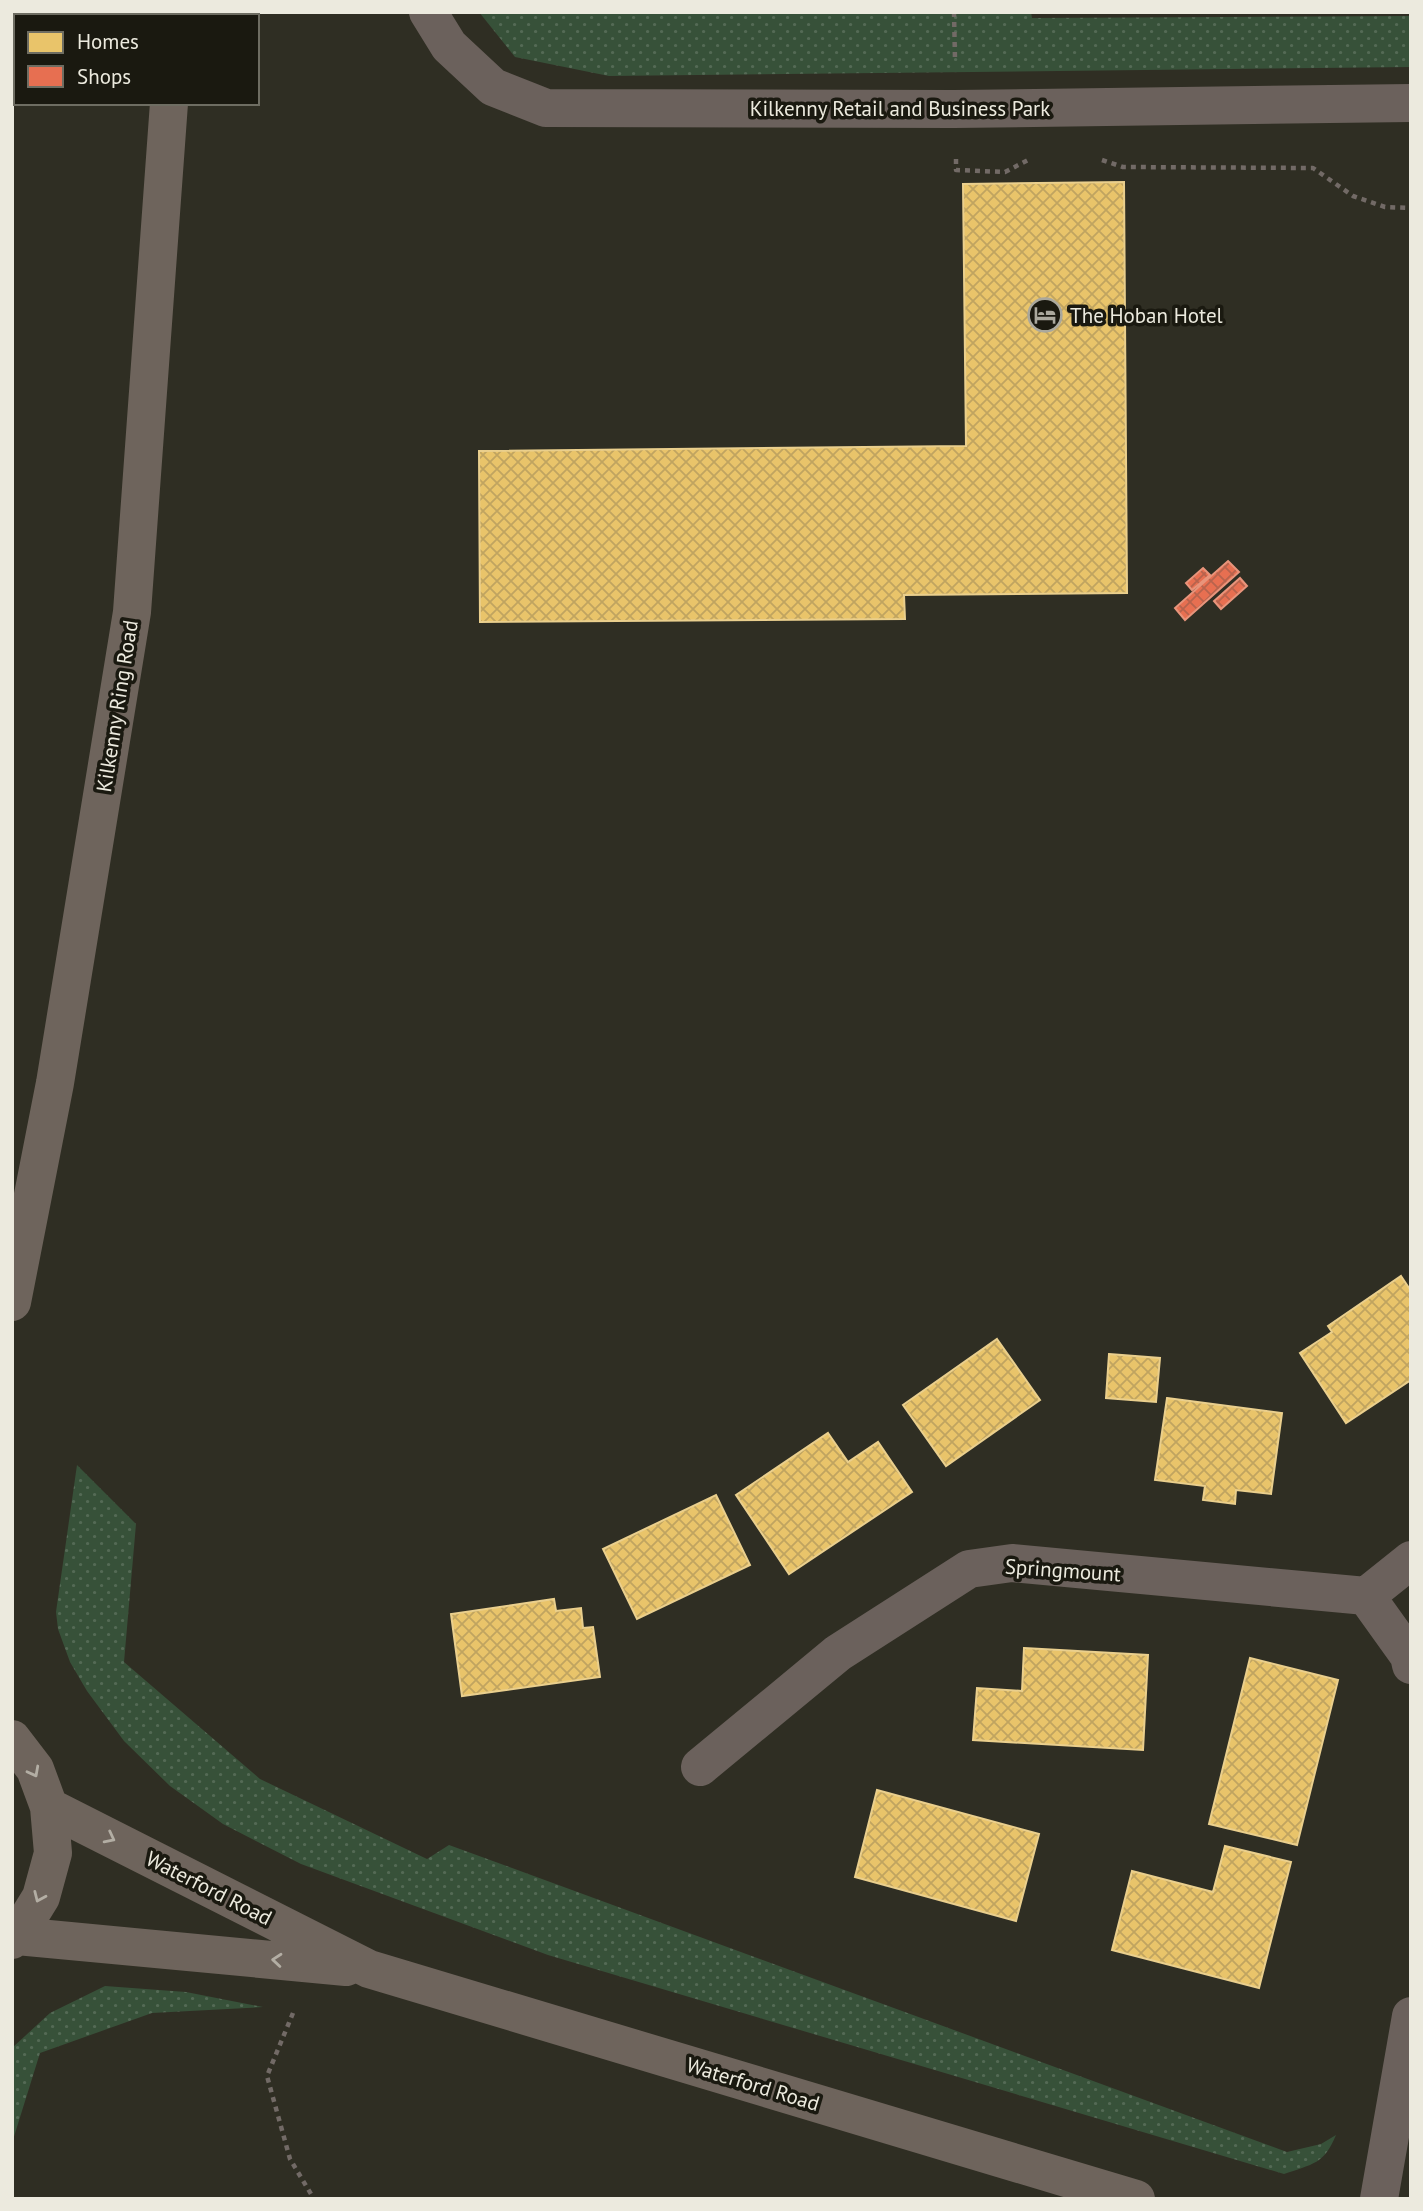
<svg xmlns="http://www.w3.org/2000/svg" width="1423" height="2211" viewBox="0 0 1423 2211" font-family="'PT Sans',sans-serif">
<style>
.grass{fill:url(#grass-dots)}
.homes{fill:url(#homes-cross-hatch);stroke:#eacf8d;stroke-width:2}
.shops{fill:url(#shops-cross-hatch);stroke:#e8947b;stroke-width:2}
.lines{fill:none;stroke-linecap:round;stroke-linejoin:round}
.path{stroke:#726a66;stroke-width:4.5;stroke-dasharray:5 5;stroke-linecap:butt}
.minor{stroke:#6b615c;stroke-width:38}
.trunk{stroke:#6e645c;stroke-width:38}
.oneway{stroke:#b3aea4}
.labels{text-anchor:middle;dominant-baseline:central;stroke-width:7;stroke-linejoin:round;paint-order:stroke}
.street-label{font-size:21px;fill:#eceade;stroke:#1a1910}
.poi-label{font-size:21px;fill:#eceade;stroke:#1a1910;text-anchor:start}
</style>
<defs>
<pattern id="grass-dots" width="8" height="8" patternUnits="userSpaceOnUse" patternTransform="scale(1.75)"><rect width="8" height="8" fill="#375139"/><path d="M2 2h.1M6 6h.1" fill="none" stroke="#546a55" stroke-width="1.8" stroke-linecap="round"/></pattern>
<pattern id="homes-cross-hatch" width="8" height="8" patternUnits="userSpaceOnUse" patternTransform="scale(1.75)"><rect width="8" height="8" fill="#e9c46a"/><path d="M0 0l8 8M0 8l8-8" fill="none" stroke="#c0a460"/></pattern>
<pattern id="shops-cross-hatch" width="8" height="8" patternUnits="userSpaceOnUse" patternTransform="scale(1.75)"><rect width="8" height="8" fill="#e76f51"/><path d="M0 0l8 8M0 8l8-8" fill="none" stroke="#b7634d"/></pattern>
</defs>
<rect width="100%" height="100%" fill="#2f2e23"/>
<path class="grass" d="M479 12H1031L1032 18 1411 16V67L609 76 515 57Z
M77 1465 136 1524 124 1662 260 1779 427 1859 449 1845 1287 2152 1321 2144 1336 2135C1324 2164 1313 2164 1284 2174L548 1955 301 1864 223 1824 170 1786 124 1741 87 1691 70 1662 58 1629 56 1612Z
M105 1986 186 1992 263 2007 152 2013 40 2053 12 2143V2048L50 2013Z"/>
<path class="homes" d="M1124 182 1127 593 904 595 905 619 480 622 479 451 966 446 963 184Z
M1401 1276 1411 1291V1380L1346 1423 1300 1353 1332 1332 1328 1326Z
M997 1339 1040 1400 946 1466 903 1405Z
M1109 1354 1160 1358 1156 1402 1106 1398Z
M1167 1398 1282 1413 1271 1494 1236 1490 1235 1504 1203 1500 1205 1486 1155 1480Z
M828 1433 848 1462 878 1442 912 1492 789 1574 736 1495Z
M716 1495 750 1565 637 1619 603 1549Z
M554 1599 556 1611 581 1608 583 1628 593 1627 600 1677 462 1696 451 1614Z
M1024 1648 1148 1655 1143 1750 973 1740 977 1688 1022 1691Z
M1250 1658 1338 1680 1297 1845 1209 1824Z
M877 1790 1039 1834 1016 1921 855 1877Z
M1225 1846 1291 1862 1259 1988 1112 1950 1132 1871 1213 1892Z"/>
<path class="shops" d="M1228 561 1239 572 1185 620 1175 608Z
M1203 568 1210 575 1192 590 1186 583Z
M1240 578 1247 586 1221 609 1214 601Z"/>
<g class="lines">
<path class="path" d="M954 12 955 60
M956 159V170L1005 172 1028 160
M1102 160 1123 167 1313 168 1353 196 1385 207 1411 208
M293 2013 267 2076 290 2159 314 2199"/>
<path class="minor" d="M428 12 449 46 493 87 546 108 954 109 1411 103
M1366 1596 1411 1560
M700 1767 838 1653 969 1569 1012 1563 1366 1596 1409 1656 1411 1665
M1379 2199 1411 2016"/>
<path class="trunk" d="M171 16V12
M12 1302 55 1083 132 612 169 103
M12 1739 35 1769 49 1807 53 1853 41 1897 17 1936 12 1940
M49 1807 369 1969 1136 2199
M17 1936 346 1967"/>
</g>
<defs><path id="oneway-chevron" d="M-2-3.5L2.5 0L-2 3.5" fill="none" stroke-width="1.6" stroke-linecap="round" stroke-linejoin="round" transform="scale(1.75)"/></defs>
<g class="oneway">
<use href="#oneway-chevron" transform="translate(34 1772) rotate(62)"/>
<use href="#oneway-chevron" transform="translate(110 1838) rotate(27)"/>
<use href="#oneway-chevron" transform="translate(39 1897) rotate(114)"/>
<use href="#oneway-chevron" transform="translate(277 1960) rotate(-175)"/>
</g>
<defs>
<symbol id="hotel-ring" viewBox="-11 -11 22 22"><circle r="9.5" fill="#1a1910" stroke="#aaa89d" stroke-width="1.5"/><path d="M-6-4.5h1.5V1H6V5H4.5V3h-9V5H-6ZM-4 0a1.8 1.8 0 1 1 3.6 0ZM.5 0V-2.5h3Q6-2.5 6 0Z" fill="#aaa89d"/></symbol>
</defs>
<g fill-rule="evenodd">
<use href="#hotel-ring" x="1026" y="296" width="38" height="38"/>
</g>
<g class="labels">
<g class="street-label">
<text x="900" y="108">Kilkenny Retail and Business Park</text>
<text transform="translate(117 706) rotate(-81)">Kilkenny Ring Road</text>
<text transform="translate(1063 1570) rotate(4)">Springmount</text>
<text transform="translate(209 1888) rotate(27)">Waterford Road</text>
<text transform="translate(753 2084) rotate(17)">Waterford Road</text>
</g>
<g class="poi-label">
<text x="1070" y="315">The Hoban Hotel</text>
</g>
</g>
<rect width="1423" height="2211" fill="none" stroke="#eceade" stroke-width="28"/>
<rect x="14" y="14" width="245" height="91" fill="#1a1910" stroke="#6e6d62" stroke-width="2"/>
<rect x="28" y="32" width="35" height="21" fill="#e9c46a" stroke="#6e6d62" stroke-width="2"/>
<text x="77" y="49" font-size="21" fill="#eceade">Homes</text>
<rect x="28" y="66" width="35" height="21" fill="#e76f51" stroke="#6e6d62" stroke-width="2"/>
<text x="77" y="84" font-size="21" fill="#eceade">Shops</text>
</svg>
